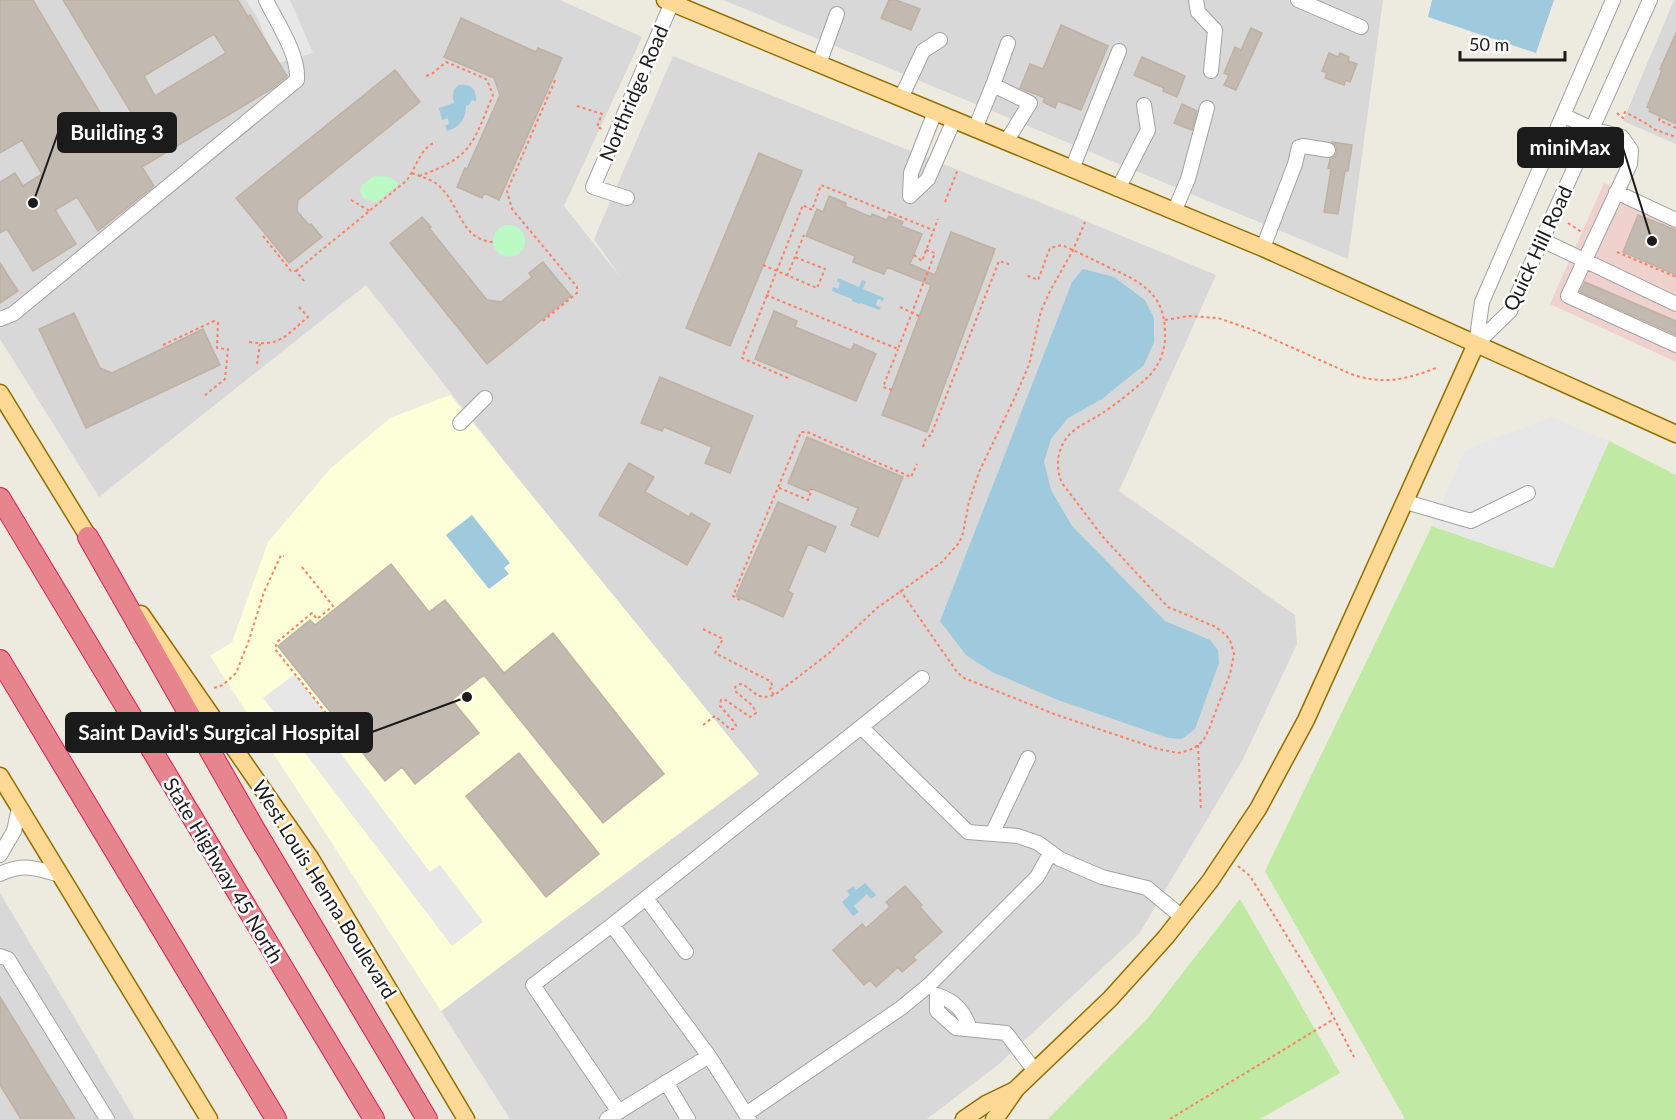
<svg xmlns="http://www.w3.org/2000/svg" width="1676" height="1119" viewBox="0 0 1676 1119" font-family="Lato,sans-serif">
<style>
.residential{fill:#d9d8d8}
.commercial{fill:#efd2ce}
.education{fill:#fcffd7}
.grass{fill:#c0e9a4}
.park{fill:#bbfac5}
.parking{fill:#e7e7e7}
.water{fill:#9fc9dc}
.building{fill:#c2b9b0;stroke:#bfb1a3;stroke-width:1.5;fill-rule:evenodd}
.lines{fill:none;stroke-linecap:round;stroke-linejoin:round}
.minor-casing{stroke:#a2a2a2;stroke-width:16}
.major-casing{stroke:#926e00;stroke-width:19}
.highway-casing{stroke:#d8204f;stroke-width:22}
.path{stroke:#fc7f62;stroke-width:2;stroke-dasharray:3 3;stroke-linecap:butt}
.minor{stroke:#fff;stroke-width:14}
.major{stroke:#fdd995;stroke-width:16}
.highway{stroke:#e7858f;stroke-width:20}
.labels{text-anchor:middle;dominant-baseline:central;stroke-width:5;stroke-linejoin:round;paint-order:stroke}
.street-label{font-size:20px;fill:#1b1b1b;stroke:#fff}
.leader{fill:none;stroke:#1b1b1b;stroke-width:2}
.callout-dot{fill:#1b1b1b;stroke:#fff;stroke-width:2}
.callout{fill:#1b1b1b;stroke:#1b1b1b;stroke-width:2}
.callout-label{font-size:21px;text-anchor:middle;font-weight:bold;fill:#fff}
</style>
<rect width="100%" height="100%" fill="#edeae0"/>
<path class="residential" d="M0 0H560L642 37 564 206 621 278 594 239 673 56 1074 216 1216 275 1119 491 1295 615 1297 644 1243 759 1139 934 999 1064 927 1119H510L441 1011 759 774 516 476 366 285 99 497 0 339Z
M723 0H1383L1348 259 884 66Z
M1674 0H1676V144L1623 121Z
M0 893 135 1119H0Z"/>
<path class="commercial" d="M1604 183 1676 216V362L1550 304Z"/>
<path class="education" d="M450 395 759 774 441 1011 210 656 232 642 268 542 330 469 390 418Z"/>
<path class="grass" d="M1609 441 1676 475V1119H1405L1265 871 1432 526 1553 568Z
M1240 899 1340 1073 1260 1119H1048L1147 1019Z"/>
<path class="park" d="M374 176 390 177 399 184 377 202 364 199 360 192 362 185Z
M493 241a16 16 0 1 1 32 0a16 16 0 1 1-32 0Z"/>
<path class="parking" d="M246 0H290L313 53 279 63 269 46 258 19Z
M1551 417 1609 441 1553 568 1432 526 1465 450Z
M295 674 337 729 328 737 430 872 440 865 483 922 452 946 263 698Z"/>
<path class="water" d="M1432 0H1554L1536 53 1428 17Z
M459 85C471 83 477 90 476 101L472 100 469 105 466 106C466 119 459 128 447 131L445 125 449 124 448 118 442 120 439 108 454 103C452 95 452 90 459 85Z
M1083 269 1114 277 1145 300 1154 318V342L1144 365 1102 399 1068 418 1051 439 1044 462 1051 490 1072 526 1165 621 1210 640 1218 650 1219 663 1195 729 1182 739 1168 738 1058 700 992 672 966 655 940 621 1072 282Z
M838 278 859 287 862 280 866 281 863 289 884 298 883 301 878 299 876 305 881 307 879 310 861 303 859 304 852 301V299L832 291 833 287 838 289 840 283 837 281Z
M472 515 510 563 504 568 509 574 489 589 446 535Z
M865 883 876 895 871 899 867 894 854 906 859 912 853 916 842 902 850 895 847 891 853 886 856 890Z"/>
<path class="building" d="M0 0H33L111 131 134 117 63 0H238L248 17 250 15 287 76 273 88 142 167 154 186 98 231 77 197 55 210 76 244 33 271 7 229 0 233V182L15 173 23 186 42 174 22 140 0 153ZM214 34 226 53 155 96 144 76Z
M889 0H896L920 9 911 30 881 18Z
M461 18 536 52 538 48 562 58 499 200 484 193 482 198 457 187 465 168 467 169 500 95 494 78 444 57Z
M1061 25 1108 46 1081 110 1058 101 1055 108 1043 102 1045 98 1020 88 1030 64 1043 69Z
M1251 28 1262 33 1236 90 1224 85 1229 75 1224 73 1235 47 1241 50Z
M1676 33V124L1649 111 1650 108 1647 107 1662 70 1660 69Z
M1329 53 1338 57 1340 53 1349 57 1348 61 1357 64 1350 82 1346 80 1344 85 1325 78 1327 73 1322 71Z
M1142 57 1185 76 1177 97 1163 91 1164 88 1134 75Z
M395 70 420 102 298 200 297 211 309 225 311 224 322 237 289 263 236 198Z
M1182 104 1197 111 1192 130 1174 123Z
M1332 142 1352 145 1348 171H1345L1338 214 1324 212 1331 169 1328 168 1330 159 1335 156 1337 151 1336 146Z
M759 153 802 171 730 346 686 328Z
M829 196 846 203 845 206 871 217 872 214 887 220 889 216 903 222 901 226 922 234 910 264 935 275 951 232 995 249 927 432 882 415 931 285 887 267 884 274 853 262 855 256 806 236 817 209 823 212Z
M1638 215 1676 230V275L1623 252Z
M422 217 431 227 429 228 487 300 501 302 532 277 529 273 543 262 571 296 487 364 390 243Z
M0 263 18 291 0 303Z
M1585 282 1676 321V335L1580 292Z
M774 311 797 321 795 327 851 350 854 344 876 354 856 401 755 359Z
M74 313 100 368 112 373 203 329 220 365 86 428 39 329Z
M660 377 753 416 730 473 705 463 712 447 664 427 662 431 641 423Z
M807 437 903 477 878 537 851 525 858 508 810 488 809 492 788 483Z
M629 463 654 477 645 492 689 517 691 513 710 524 687 565 599 515Z
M778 502 836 527 825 552 808 544 788 591 793 594 783 617 736 596Z
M391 564 429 612 445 600 504 673 553 633 664 774 603 823 484 675 452 700 479 733 415 784 402 767 385 781 278 646 310 620 315 625Z
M519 753 599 854 546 897 466 796Z
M905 886 922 905 920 907 942 932 913 957 916 960 902 972 898 967 876 987 870 980 864 985 833 950 862 924 866 928 890 907 886 902Z
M0 997 75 1119H21L0 1085Z"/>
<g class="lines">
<defs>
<path id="minor" d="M1196 0 1198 12 1215 30 1211 71
M1298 0 1361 27
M819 64 837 14
M993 85 1008 43
M901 98 923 51 940 40
M1563 115 1592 129 1622 137 1631 150 1630 164 1568 296 1676 345
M975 129 993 85 1030 103 1006 142
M1072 169 1119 51
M1118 189 1148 130 1144 105
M1616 192 1676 220
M910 196 928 179 954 120
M910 196 911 173 935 112
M627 198 593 187 673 0
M1174 212 1188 179 1207 108
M1542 240 1676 304
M1263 248 1295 164 1299 147 1303 146 1328 150
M0 319 13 314 297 80C299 54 277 23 266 0
M1476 344 1510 311 1650 0
M1476 344 1482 302 1613 0
M460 423 485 398
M1406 502 1471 521 1528 493
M861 727 922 678
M992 834 1028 758
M0 855 14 831 19 808
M0 874C23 863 37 868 60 875
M646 898 686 952
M612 925 533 985 619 1112
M0 956 8 959 107 1119
M970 1029C964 1011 955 1001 937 995V1011L956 1028 1006 1033 1035 1071
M709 1056 749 1119
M666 1082 688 1119
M746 1114 901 1008 929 985 1037 877 1051 852
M607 1119 709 1056 612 925 861 727 968 832 1018 836 1038 843 1060 859 1102 877 1147 888 1182 917"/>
<path id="major" d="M665 0 1263 248 1676 434
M0 393 94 546
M141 614 311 859 466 1119
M0 776 209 1119
M964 1119 986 1104 1015 1090
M994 1119 998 1115 1016 1089 1110 999 1166 937 1210 881 1258 809 1306 720 1476 344"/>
<path id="highway" d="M0 498 374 1119
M88 537 254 828 427 1119
M0 660 276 1119"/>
</defs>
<use href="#minor" class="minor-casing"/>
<use href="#major" class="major-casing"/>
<use href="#highway" class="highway-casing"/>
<path class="path" d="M577 106 602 114 597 127 602 129
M1617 113 1623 118 1625 112 1649 125 1653 129 1676 137
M1660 118 1659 120 1676 128
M412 173C421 177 431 179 438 185 460 203 460 240 493 242
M419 176C472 158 473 143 493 95L487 80 484 78 446 62 433 73 424 77
M351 200 370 211
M945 202 958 169
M1568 223 1583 233
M263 236 291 271H296L304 281
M1617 252 1676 277
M914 255 922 261 938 219
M763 265 817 288 825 269 795 257
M296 271 406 181C416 169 420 147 436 142
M787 276 804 235
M766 295 898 349 935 253 926 250
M900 307 919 316
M1165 320 1189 316 1218 318 1253 330 1351 374C1382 385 1405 380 1436 368
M543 321 577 293V287L512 209 507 191 556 78
M249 342C280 347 285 336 308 317L298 306
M163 345 214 321 218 323 217 348 228 349 225 379 204 396
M257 364 260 344
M788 378 742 358 803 205 812 210 821 185 933 230
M892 390 883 387 898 349
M923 447 926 438 931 435 999 261 1009 264
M779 488 808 500 812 489
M302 567 333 606 317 619 312 613 277 642 275 649 345 737
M900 590 957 672 964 678 1057 715 1158 749 1178 753 1187 751 1194 748 1203 741 1209 729 1230 674 1234 654 1231 643 1227 636 1216 627 1168 607 1103 537 1062 483C1055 467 1057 450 1068 436 1078 425 1091 421 1102 413 1117 404 1136 388 1149 376 1159 366 1166 349 1165 334 1165 293 1141 282 1108 267 1092 259 1077 252 1062 245L1050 248 1038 280 1026 275
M740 600 733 596 801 432H807L911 477 917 464
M703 629 723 639 715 653 770 681 773 686 770 689 774 695
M214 688 223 685 236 673 249 640 264 592 281 555 284 556
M703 725 715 716 730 729H734L736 726 735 723 720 706 721 700 724 699 750 717 756 713 753 706 735 691V687L740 684H743C756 694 759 701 776 694L828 654 877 608 942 562 959 543 963 533 969 502 979 472 1015 397 1029 365 1041 311 1050 291 1073 250 1085 222
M1198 745 1201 811
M1238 866 1250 876 1318 987 1354 1057
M1170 1119 1334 1019"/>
<use href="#minor" class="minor"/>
<use href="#major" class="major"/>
<use href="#highway" class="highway"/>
</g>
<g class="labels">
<g class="street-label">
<text transform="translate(633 93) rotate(-67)">Northridge Road</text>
<text transform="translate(1537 248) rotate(-65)">Quick Hill Road</text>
<text transform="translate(224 870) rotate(59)">State Highway 45 North</text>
<text transform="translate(325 889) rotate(58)">West Louis Henna Boulevard</text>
</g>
</g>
<path class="leader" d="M33 203L58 133M1652 241L1623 148M467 697L372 732"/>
<g class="callout-dot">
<circle cx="33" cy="203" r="6"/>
<circle cx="1652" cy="241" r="6"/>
<circle cx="467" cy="697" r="6"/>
</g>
<g class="callout">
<rect x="58" y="113" width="118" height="39" rx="6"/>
<rect x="1518" y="128" width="105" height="39" rx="6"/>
<rect x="66" y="713" width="306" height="39" rx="6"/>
</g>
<g class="callout-label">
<text x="117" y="140">Building 3</text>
<text x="1570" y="155">miniMax</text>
<text x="219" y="740">Saint David's Surgical Hospital</text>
</g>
<path d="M1460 51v9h105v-9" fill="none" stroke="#1b1b1b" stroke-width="3"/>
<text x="1469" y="51" font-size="18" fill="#1b1b1b" stroke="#ffffff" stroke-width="4.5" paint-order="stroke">50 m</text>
</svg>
